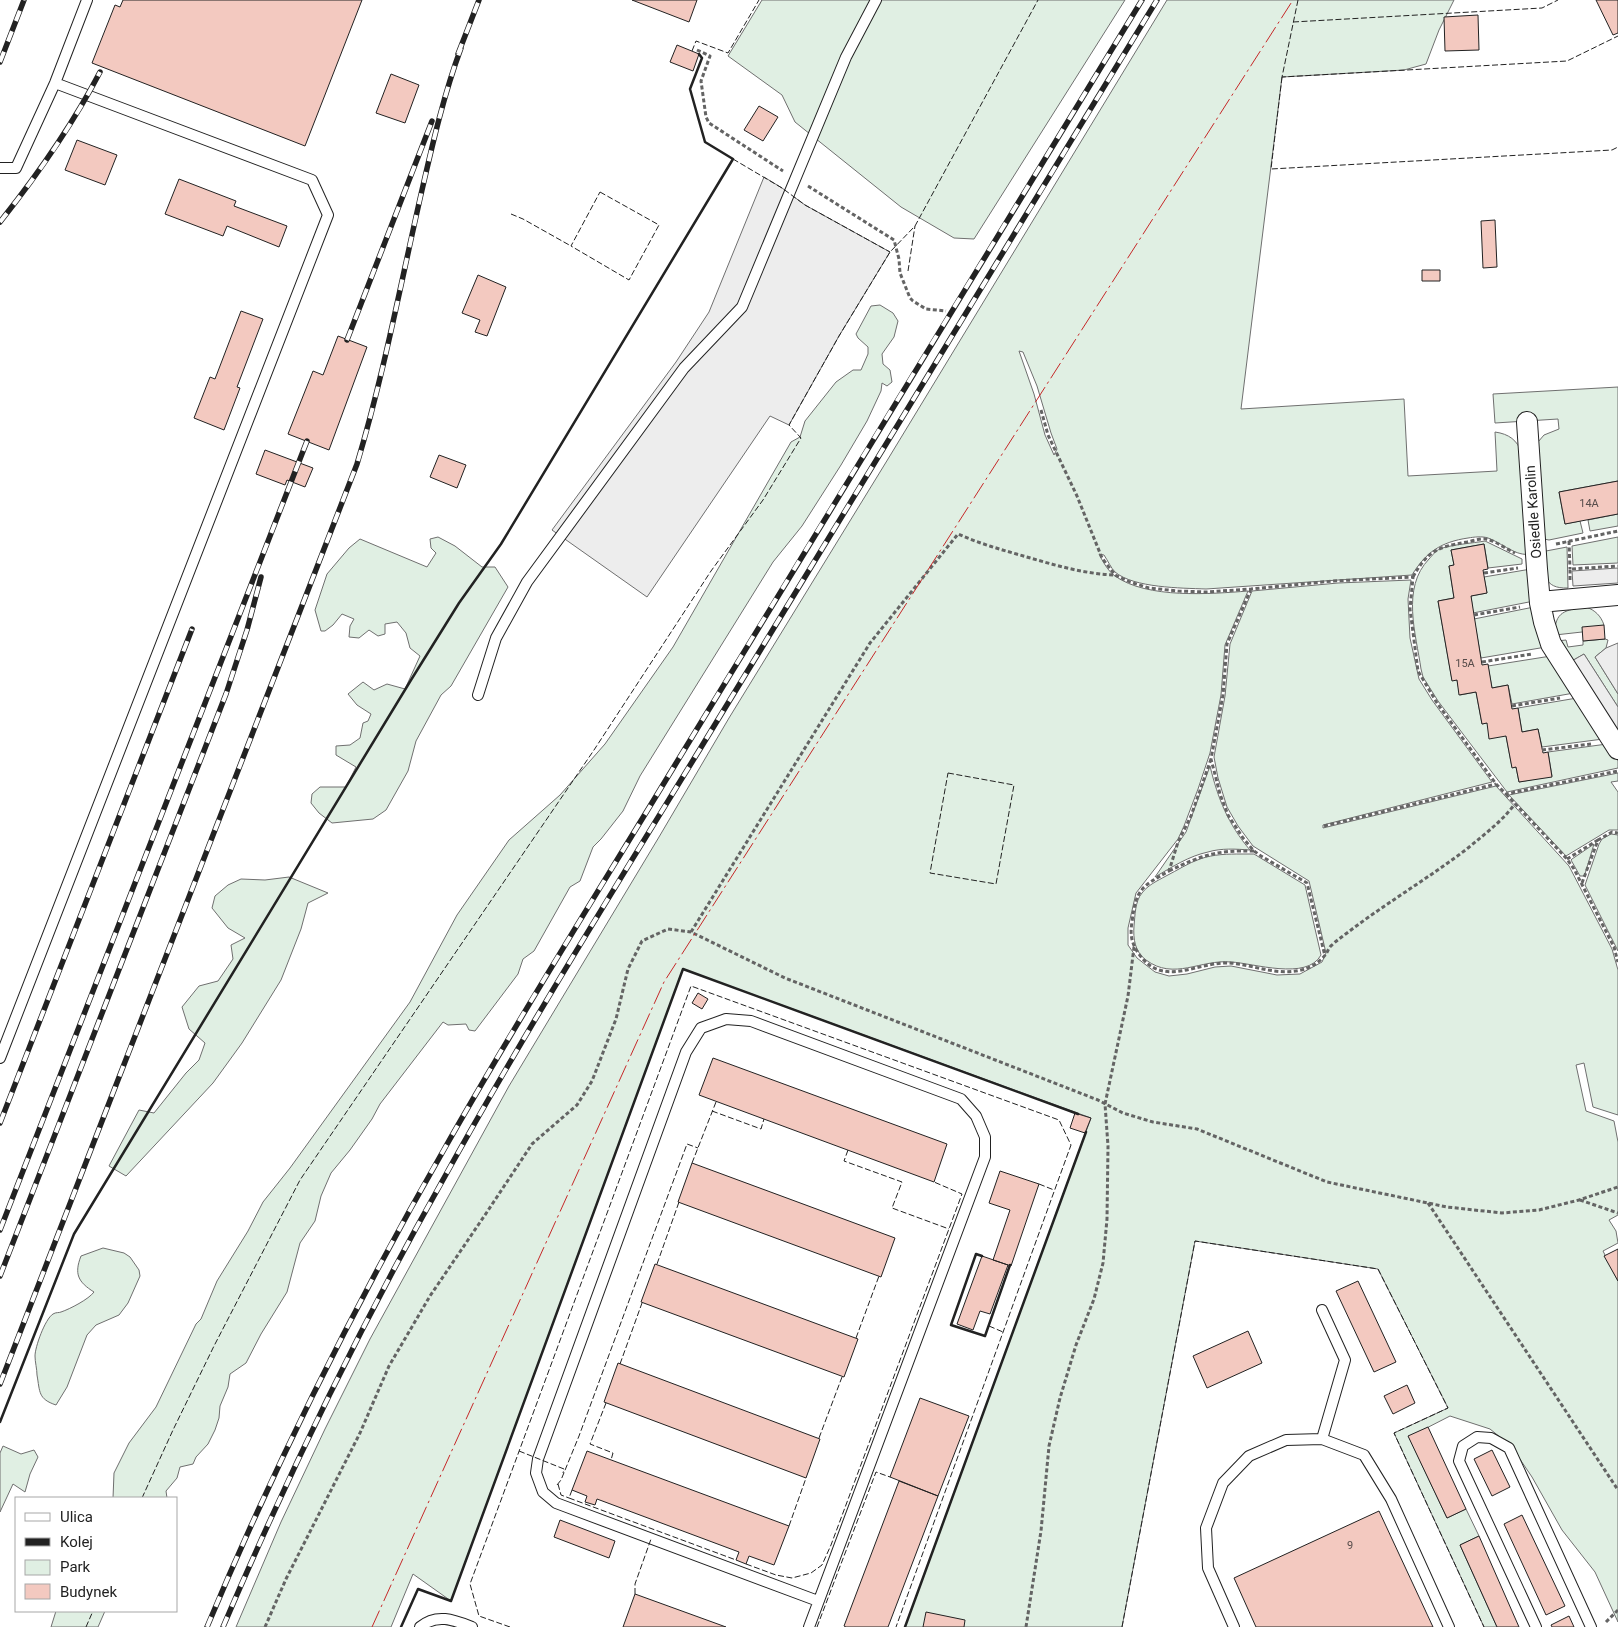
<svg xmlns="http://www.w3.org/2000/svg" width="1618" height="1627" viewBox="0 0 1618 1627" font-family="Roboto,sans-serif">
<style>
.green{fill:#e0efe3;stroke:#6f6f6f;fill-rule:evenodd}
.parking{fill:#ededed;stroke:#6f6f6f}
.building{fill:#f3c9c0;stroke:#222}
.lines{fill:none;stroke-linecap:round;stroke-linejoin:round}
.service-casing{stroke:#222;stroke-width:12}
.minor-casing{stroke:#222;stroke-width:22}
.path{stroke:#646464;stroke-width:3;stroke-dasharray:4 2.5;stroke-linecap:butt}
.service{stroke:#fff;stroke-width:10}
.minor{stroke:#fff;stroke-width:20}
.rail-casing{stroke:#222;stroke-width:5.5}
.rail{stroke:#fff;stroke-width:4;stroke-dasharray:11;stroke-linecap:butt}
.fence{stroke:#222;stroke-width:1;stroke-dasharray:6 2.5;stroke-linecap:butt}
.wall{stroke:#222;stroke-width:2.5}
.power{stroke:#c62828;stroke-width:1;stroke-dasharray:18 4 2.5 4;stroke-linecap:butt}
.labels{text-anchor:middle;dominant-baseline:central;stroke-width:4;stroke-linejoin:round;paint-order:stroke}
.number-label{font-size:11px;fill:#564c4a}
.street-label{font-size:14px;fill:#222;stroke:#fff}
</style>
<rect width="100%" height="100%" fill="#fff"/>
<path class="green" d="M762 0H1125L974 239 954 238 901 207 795 122 782 95 728 56Z
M1167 0H1454L1439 30 1426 64 1404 70 1282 77 1241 409 1404 399 1408 476 1497 471 1495 432C1509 434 1517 440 1522 453L1531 554C1516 557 1502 543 1488 538 1482 536 1474 537 1468 538 1441 542 1426 552 1412 575L1206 589C1181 588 1134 588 1115 572 1111 568 1108 561 1104 555L1099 554C1103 562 1108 571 1115 576 1147 599 1211 594 1248 591L1225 645 1221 695 1210 753 1198 789 1184 826 1178 839 1136 893 1128 928V945L1137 958 1155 972 1169 976 1187 974 1215 967 1231 966 1277 975 1300 974 1322 962 1326 953 1309 881 1253 846 1238 826 1227 807 1218 778 1214 757 1225 696 1230 644 1252 591 1338 583 1411 580 1408 599 1410 638 1419 679 1432 700 1492 782 1323 825V828L1496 786 1569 866 1612 949 1618 970V1115L1593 1107 1584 1063 1576 1065 1586 1111 1614 1121 1618 1142V1215L1609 1220 1616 1231 1618 1243 1603 1251 1618 1281V1622L1595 1572 1562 1530 1532 1477 1511 1446 1490 1429 1450 1416 1409 1437 1447 1518 1466 1509 1479 1536 1460 1545 1497 1627H1484L1394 1433 1448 1408 1378 1269 1195 1241 1122 1627H905L1091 1118 683 969 451 1601 413 1574 391 1627H236L281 1522 325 1429 370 1339 509 1086 659 837 729 718 888 459ZM1019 351 1023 352 1037 386 1051 433 1057 449 1054 455 1045 435 1034 394Z
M880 305 893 313 898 321 894 337 882 354 883 364 890 370 892 382 887 386 882 383 881 391 867 421 841 465 802 526 773 562 640 776 623 811 601 839 593 847 580 881 570 887 534 951 523 959 518 974 475 1031 469 1030 466 1024 448 1025 443 1022 380 1104 372 1119 350 1150 331 1173 321 1196 315 1221 300 1243 287 1292 261 1334 246 1363 230 1374 228 1387 220 1406 219 1418 215 1430 208 1444 196 1457 193 1464 180 1467 177 1478 166 1491 167 1498H113L114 1473 129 1443 156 1407 196 1324 201 1319 217 1281 248 1231 263 1202 290 1168 410 1002 457 915 509 840 560 795 605 744 673 647 791 442 800 437 805 421 836 382 853 370H861L868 354V347L858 338 856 334 871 306Z
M1618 387V481L1559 492 1565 524 1580 521 1583 533 1549 540 1544 539 1538 442 1544 435 1559 429 1558 419 1495 423 1493 394Z
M1618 514V526L1590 531 1588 520Z
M438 537 455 546 482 567H495L508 587 451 686 441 695 416 741 408 771 386 810 373 819 332 823 319 813 311 803 312 794 320 787H346L356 767 336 755V746L350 745 360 738 363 723 368 721 371 714 357 705 348 694 363 682 374 690 387 684 405 689 420 656 410 648 406 633 397 622 385 624V634L378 636 369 630 359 638 349 637 350 626 354 619 342 614 333 625 325 631H321L315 610 327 574 349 548 360 539 427 567 436 553 431 548 430 539Z
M1618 537V563L1573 565 1572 546Z
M1485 541 1522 559V564L1488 568 1484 544 1451 550 1454 565 1449 566 1454 598 1438 601 1452 680H1457L1460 695 1476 692 1482 724 1487 723 1506 736 1512 767H1516L1519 782 1552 776 1548 752 1607 744 1618 761V768L1507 792 1438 701 1423 677 1421 669C1416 634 1401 588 1429 559 1432 556 1436 550 1440 549 1448 545 1474 543 1485 541Z
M1567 547 1568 588C1543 589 1544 573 1541 554L1546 551Z
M1531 569 1534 601 1473 613 1471 596 1487 593 1484 577Z
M1534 607 1546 647 1481 658 1474 619Z
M1586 607C1595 610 1601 616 1604 625L1582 632 1555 635C1554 611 1566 610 1586 607Z
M1605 639 1608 640 1606 648 1595 657 1618 694V707L1584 654 1570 662 1557 641 1566 640 1568 647 1583 645V641Z
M1551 656 1574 693 1512 704 1508 685 1492 688 1488 666Z
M1577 698 1603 739 1542 747 1538 729 1522 732 1518 708Z
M1210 766C1218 799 1228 824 1250 850 1236 849 1221 848 1208 852 1189 856 1172 867 1155 877L1186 832Z
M1618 773V781L1611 782 1618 792V830H1609L1566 856 1509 795Z
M1611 834 1618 835V951L1585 885 1599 844 1602 839Z
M1594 844 1585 874 1583 876H1580L1571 860 1572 859Z
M1242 854H1254L1305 885 1321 955C1307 981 1253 963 1231 962 1201 959 1174 981 1146 960 1135 952 1133 939 1134 926 1135 916 1135 901 1142 893 1148 885 1157 881 1166 876 1178 870 1188 863 1200 859 1214 854 1228 854 1242 854Z
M289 877 328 893 308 903 301 929 281 980 242 1043 213 1083 126 1176 109 1166 139 1110 154 1113 186 1073 199 1060 205 1043 189 1029 182 1007 199 986 218 981 233 959 231 945 245 938 228 928 212 908 215 896 228 885 241 879 265 880Z
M103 1248 124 1253 130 1257 139 1270 140 1276 128 1303 119 1315 96 1325 87 1335 67 1387 56 1405C38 1399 40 1392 37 1375 37 1369 35 1362 35 1356 35 1347 45 1319 53 1314 56 1312 59 1313 61 1312 70 1309 89 1299 94 1292 78 1282 74 1274 81 1256Z
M3 1446 21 1454 34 1450 38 1457 30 1474 25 1492 13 1484 0 1512V1453Z
M56 1611H105L98 1627H51Z"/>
<path class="parking" d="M764 177 782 188 805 205 890 252 839 336 789 425 770 416 647 597 552 530 676 362 709 312Z
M1618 568V583L1573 586 1572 571Z
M1618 643V694L1595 657 1606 648Z
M1584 654 1618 707V738L1570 662Z"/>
<path class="building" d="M123 0H362L305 146 92 63 115 5 120 7Z
M632 0H697L689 22Z
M1596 0H1618V33L1613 35Z
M1478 15 1479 50 1445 51 1444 17Z
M677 45 699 54 693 71 670 62Z
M391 74 419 85 405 123 376 113Z
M759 106 778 117 763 141 744 130Z
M77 140 117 155 105 185 65 170Z
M179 179 236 201 234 206 287 226 279 247 227 226 223 236 165 214Z
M1495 220 1497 267 1483 268 1481 221Z
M1422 270H1440V281H1422Z
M478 275 506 287 487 336 475 332 480 320 462 313Z
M241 311 263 319 237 387 240 388 224 430 194 418 210 377 215 379Z
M338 336 367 347 329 450 288 434 313 371 323 375Z
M265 450 313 468 305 487 287 480 285 485 256 474Z
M439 455 466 465 457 488 430 477Z
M1618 481V514L1565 524 1559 492Z
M1484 544 1488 569 1483 570 1487 593 1471 596 1482 665 1488 664 1492 688 1508 685 1512 709 1518 708 1522 732 1538 729 1543 753 1548 752 1552 777 1519 782 1516 767 1512 768 1506 736 1489 739 1487 723 1482 724 1476 692 1459 695 1457 680 1452 681 1438 601 1454 598 1449 566 1454 565 1451 550Z
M1604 625 1605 639 1583 641 1582 627Z
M698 993 708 999 702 1009 692 1003Z
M713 1058 947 1144 934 1182 699 1095Z
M1075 1113 1091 1118 1085 1133 1070 1128Z
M692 1163 895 1238 881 1277 678 1202Z
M1000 1171 1039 1184 1011 1266 993 1260 1010 1210 989 1203Z
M1618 1249V1281L1604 1256Z
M982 1256 1008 1265 990 1314 980 1311 973 1330 957 1324Z
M655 1264 858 1339 844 1377 641 1302Z
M1358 1281 1396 1362 1374 1372 1336 1291Z
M1248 1331 1262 1363 1207 1388 1193 1356Z
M618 1363 820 1439 806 1478 604 1402Z
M1407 1385 1415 1403 1393 1414 1384 1396Z
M920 1398 969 1416 938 1496 890 1477Z
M1428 1427 1466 1509 1447 1518 1408 1436Z
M1492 1450 1510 1487 1492 1496 1474 1459Z
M587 1451 789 1526 774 1565 749 1556 746 1564 736 1560 739 1552 597 1499 595 1505 585 1502 587 1496 572 1490Z
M899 1481 938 1496 888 1627H846L844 1626Z
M1379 1511 1433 1627H1256L1234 1578Z
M1522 1515 1565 1606 1546 1615 1504 1524Z
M560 1520 615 1541 609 1558 554 1537Z
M1479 1536 1519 1627H1497L1460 1545Z
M635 1594 726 1627H623Z
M926 1612 965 1620 964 1627H923Z
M1569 1616 1574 1627H1552L1551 1625Z"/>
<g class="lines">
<defs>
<path id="service" d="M0 168H16L55 83 87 0
M478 695 496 638 527 582 684 368 742 307 846 57 876 0
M0 1058 328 215 312 180 55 83
M1322 1439 1364 1455 1391 1499 1449 1627
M420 1627C437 1613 454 1620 472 1627
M809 1627 985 1157V1137L976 1116 961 1099 751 1021 726 1019 701 1028 686 1052 538 1459 536 1473 543 1492 556 1503 818 1601
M1234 1627 1208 1568 1206 1528 1223 1483 1249 1456 1286 1440 1322 1439 1345 1360 1322 1310
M1536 1627 1459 1461 1463 1446 1477 1437 1491 1438 1509 1448 1591 1627"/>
<path id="minor" d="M1527 422 1537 569 1540 603 1544 622 1551 644 1618 749
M1540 602 1618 595"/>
</defs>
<use href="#service" class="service-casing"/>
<use href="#minor" class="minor-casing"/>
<path class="path" d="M697 50 710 56 701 81 706 117 709 123 783 171
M808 186 894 240 899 259 900 273 910 298 913 301 926 309 946 311
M1041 410 1048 435 1077 496 1102 558 1115 575 1130 582 1149 588 1178 591 1206 592 1251 589 1333 581 1413 577 1410 609 1418 671 1437 703 1496 784 1506 794 1618 771
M1569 541 1570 569
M1556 544 1618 531
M1484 573 1518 568
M1413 577C1428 550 1438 547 1467 542 1472 541 1481 538 1486 539 1496 541 1506 549 1515 553
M1570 580V569L1618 566
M1251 589 1227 644 1223 695 1211 759 1220 794 1228 815 1243 838 1254 851 1261 856 1307 883 1325 956
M1474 615 1520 607
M1482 662 1532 654
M1512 706 1560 698
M1542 750 1591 744
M1211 759 1191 816 1178 842 1169 871C1141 887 1136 889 1132 922 1130 934 1131 943 1139 954 1163 989 1198 961 1230 963 1254 965 1277 976 1301 970 1311 968 1320 962 1326 954 1328 951 1329 947 1332 945 1337 940 1342 937 1347 933 1386 903 1429 878 1468 848 1486 833 1501 822 1515 804
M1506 794 1567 859 1574 869 1614 947 1618 962
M1324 826 1496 784
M1567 859 1598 840
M1169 871C1202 855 1217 850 1254 851
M1582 883 1598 840 1612 832 1618 833
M691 932 870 643 958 534C978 543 999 549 1020 555 1051 564 1083 574 1115 575
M1580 1200 1618 1213
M1428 1203 1618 1490
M1606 1622 1618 1610
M265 1627 286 1579 360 1433 389 1366 430 1296 487 1212 532 1144 577 1105 592 1081 616 1019 628 969 642 941 668 929 691 932 785 978 1098 1100 1123 1113 1153 1122 1197 1129 1327 1182 1447 1207 1502 1213 1539 1210 1579 1200 1618 1187
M1026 1627 1041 1531 1049 1446 1060 1398 1076 1345 1094 1299 1103 1263 1107 1219 1108 1146 1105 1104 1128 996 1134 947"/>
<use href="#service" class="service"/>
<use href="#minor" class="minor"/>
<defs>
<path id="rail" d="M458 54 479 0
M0 62 24 0
M0 222C38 174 72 126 100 72
M347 340 432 121
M0 1123 192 629
M0 1230 307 441
M0 1276 226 694 247 630 261 577
M0 1384 357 464C384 374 401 282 422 190 433 142 444 94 461 48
M207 1627C276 1462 357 1301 446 1146 519 1017 598 892 675 765 830 510 986 255 1142 0
M223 1627C287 1477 359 1329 439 1187 521 1038 611 894 700 749 852 499 1005 250 1157 0"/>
</defs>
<use href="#rail" class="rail-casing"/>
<use href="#rail" class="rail"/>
<path class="fence" d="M1298 0 1282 77 1567 61 1618 36
M1293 22 1542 8 1558 0
M692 51 696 41 728 53 759 0
M1282 77 1271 169 1612 150 1618 147
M733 159 782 188 805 205 890 252
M600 192 659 225 629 280 571 246Z
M511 214 523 219 571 246
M908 271 915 226
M948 773 1014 785 996 884 930 873Z
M712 1111 761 1129 764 1119
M848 1150 844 1161 902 1182 892 1208 949 1229
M692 1163 716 1102
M1039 1184 1054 1190
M657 1264 679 1202
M989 1326 1003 1332
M856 1338 879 1276
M620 1364 642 1303
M606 1403 590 1444 613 1453 611 1460
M819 1438 842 1377
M519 1451 564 1469 563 1473
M558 1484 561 1495 569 1498
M557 1485 561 1480 579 1436 687 1144 698 1148
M572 1490 569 1498 736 1560
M142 1498 173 1430 214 1346 300 1180 594 750 711 571 763 500 801 438 789 425 839 336 890 252 915 226 1038 0
M789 1526 806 1478
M746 1564 776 1575 792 1578 811 1573 822 1565 831 1545 962 1194 934 1182
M635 1594V1584L651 1539
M86 1627 93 1611
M510 1627 479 1616 470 1584 691 986 1059 1120 1071 1145 896 1627
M817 1627 876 1472 890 1477
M1122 1627 1195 1241 1378 1269 1448 1408 1394 1433 1484 1627"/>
<path class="wall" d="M982 1256 976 1254 951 1325 985 1336 1010 1265
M0 1422 74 1234 411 680 459 603 501 544 733 159 705 142 690 89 702 58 699 54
M401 1627 418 1589 451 1601 683 969 1078 1114
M905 1627 1086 1132"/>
<path class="power" d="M372 1627 664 982 1293 0"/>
</g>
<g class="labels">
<g class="number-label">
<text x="1589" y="503">14A</text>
<text x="1465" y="663">15A</text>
<text x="1350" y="1545">9</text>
</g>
<g class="street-label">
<text transform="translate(1533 512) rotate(-94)">Osiedle Karolin</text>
</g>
</g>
<rect x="15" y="1497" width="162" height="115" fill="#ffffff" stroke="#a7a7a7"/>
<rect x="25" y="1513" width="25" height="8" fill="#ffffff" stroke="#a7a7a7"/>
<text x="60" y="1522" font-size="15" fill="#222222">Ulica</text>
<rect x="25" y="1538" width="25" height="8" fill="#222222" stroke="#a7a7a7"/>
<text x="60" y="1547" font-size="15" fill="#222222">Kolej</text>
<rect x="25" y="1560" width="25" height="15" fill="#e0efe3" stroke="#a7a7a7"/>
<text x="60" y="1572" font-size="15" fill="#222222">Park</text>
<rect x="25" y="1584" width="25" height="15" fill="#f3c9c0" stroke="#a7a7a7"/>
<text x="60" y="1597" font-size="15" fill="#222222">Budynek</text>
</svg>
